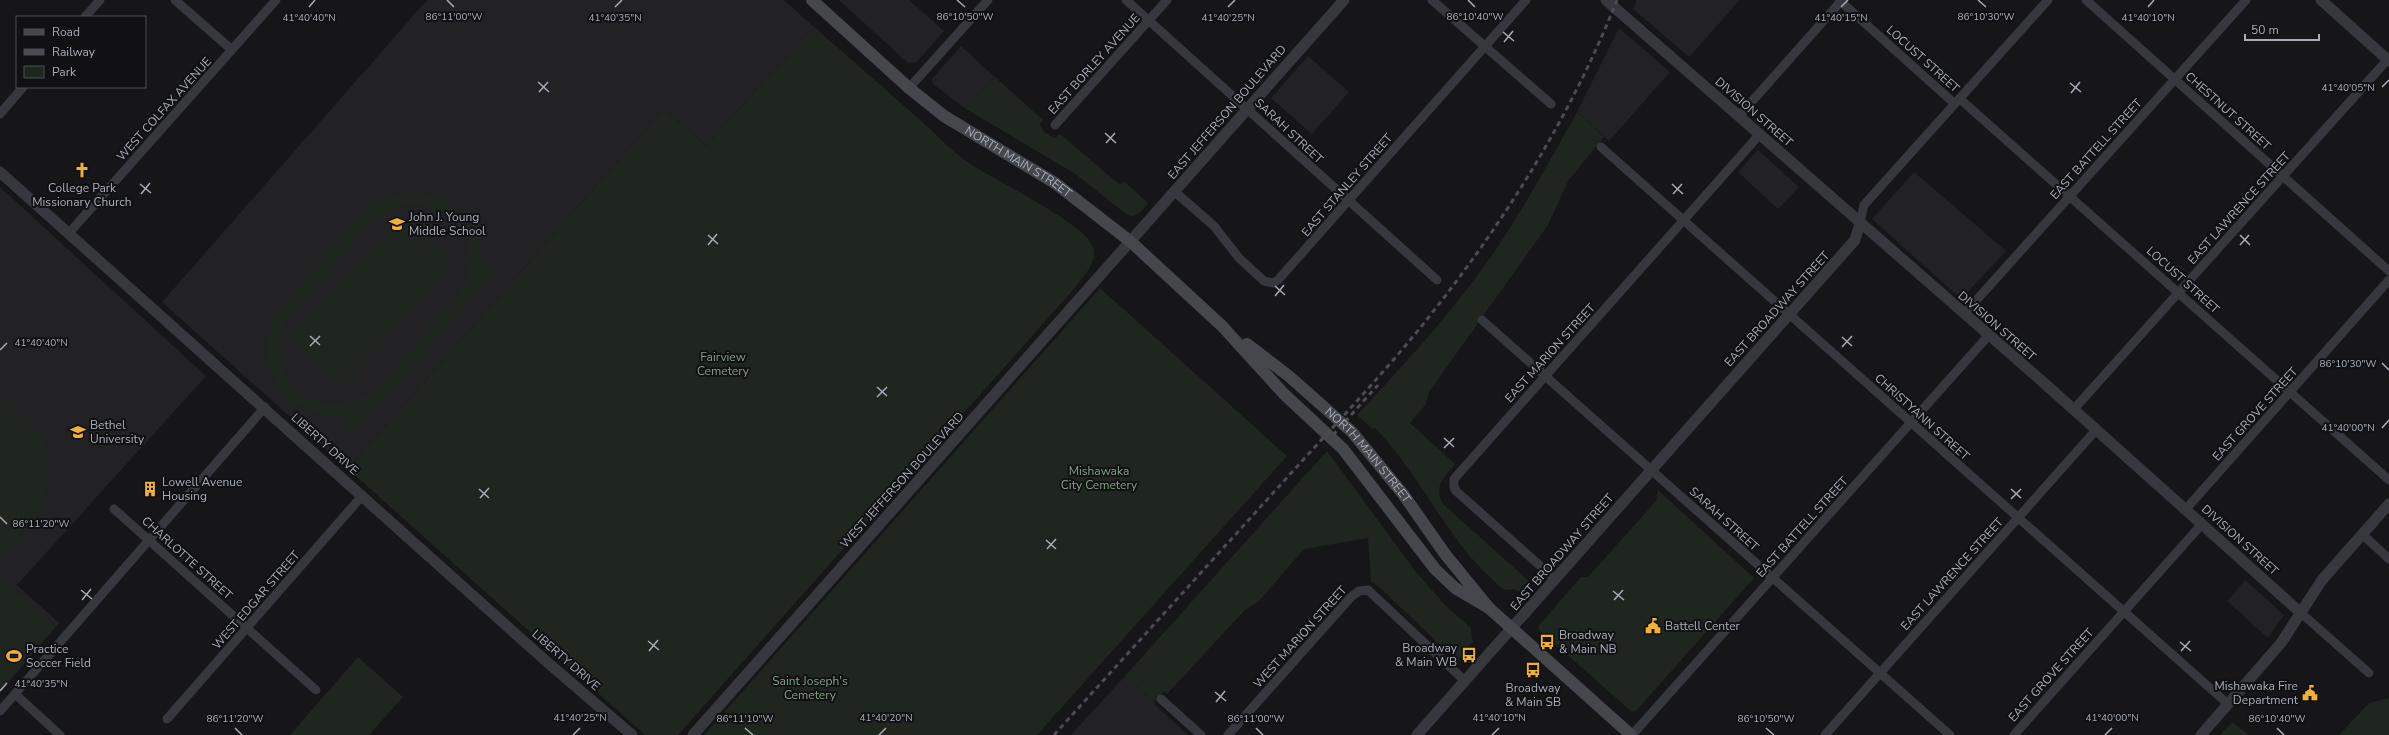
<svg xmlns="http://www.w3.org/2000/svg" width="2389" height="735" viewBox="0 0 2389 735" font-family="'Nunito Sans',sans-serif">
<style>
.built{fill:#222225}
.green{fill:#1e261f;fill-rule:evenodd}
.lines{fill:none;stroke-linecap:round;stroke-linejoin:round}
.minor{stroke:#37383d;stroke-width:9}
.tertiary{stroke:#37383d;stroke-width:11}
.secondary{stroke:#45474d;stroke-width:12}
.rail{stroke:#4a4c52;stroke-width:3;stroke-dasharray:5 4;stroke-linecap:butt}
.ticks{fill:none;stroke:#a8adb8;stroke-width:1.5}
.labels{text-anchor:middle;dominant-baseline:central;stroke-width:4;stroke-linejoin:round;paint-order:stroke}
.street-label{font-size:12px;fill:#a8adb8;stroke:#111113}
.poi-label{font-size:12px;fill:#a8adb8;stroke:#111113;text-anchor:start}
.park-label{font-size:12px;fill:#7fa381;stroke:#111113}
.ticks-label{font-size:10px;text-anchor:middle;fill:#a8adb8;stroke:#111113;stroke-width:4;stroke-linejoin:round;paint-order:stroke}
</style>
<rect width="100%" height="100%" fill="#161618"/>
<path class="built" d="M427 0H784L814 27 706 146 664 109 348 469 162 302Z
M839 0H909L944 31 917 62 908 63Z
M1637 0H1740L1689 57 1633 9Z
M1619 28 1670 72 1609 141 1577 112Z
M961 46 995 77 966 109 933 84 932 79Z
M1308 56 1349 92 1312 134 1271 98Z
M1758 150 1799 187 1778 209 1738 172Z
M1914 172 2006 251 1963 297H1959L1872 219Z
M0 187 206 376 17 585 59 623 0 692Z
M2245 580 2284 615 2268 638 2227 601Z
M1125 676 1155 702 1154 704 1188 735H1071Z"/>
<path class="green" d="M814 27C849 57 884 88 919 119 935 133 951 151 969 163 994 180 1082 222 1092 245 1100 261 1082 278 1073 290L678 735H645L348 469 664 109 706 146Z
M995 77 1043 120 1040 124 1044 132 1054 138 1060 134 1120 185 1124 181 1148 203C1142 210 1137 220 1126 214L1074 173 966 109Z
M1577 112 1604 137 1568 181 1548 225 1429 392 1426 404 1410 423 1455 464C1444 477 1432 488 1444 505L1529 581 1519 592 1515 589 1504 590C1488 576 1473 561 1460 544 1431 505 1409 463 1375 428L1372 429 1357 415C1401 368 1445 320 1483 268 1519 218 1547 165 1577 112Z
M415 192C456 196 484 226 483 267L487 263 497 271 349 437 340 429 351 416C297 422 252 379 272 323 279 304 362 212 380 201 391 195 403 193 415 192ZM420 205 445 214 463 233 470 259 468 276 455 299 380 384C343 422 274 401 280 344 281 336 283 328 287 321 296 305 311 292 323 279 339 260 364 225 385 213 396 206 408 205 420 205Z
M398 217 452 264 344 386 290 338Z
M1100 288 1287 456 1037 735H704Z
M0 393C30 420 59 447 46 491 43 500 39 511 33 519 23 532 11 543 0 555Z
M1327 451 1416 572 1446 606 1471 628 1472 639 1474 641 1457 661 1379 587 1371 581 1368 538 1304 549 1259 601 1245 610 1167 694 1164 691 1155 702 1125 676Z
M1658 490 1754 578 1636 711 1632 712 1538 629 1540 624 1581 577H1588L1656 501Z
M0 577 55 625 0 687Z
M358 657 403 697 369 735H290Z
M2389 698V735H2339L2369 703Z
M2232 722 2249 735H2220Z"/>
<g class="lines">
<path class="minor" d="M175 0 232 50
M1126 0 1437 280
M1432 0 1551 104
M1839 0 1955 104
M2086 0 2389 271
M85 17 100 0
M909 88 988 0
M1960 99 2389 480
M0 114 23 87
M1739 116 1842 0
M1055 125 1167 0
M1601 147 2228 704
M1175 192 1214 226 1239 258 1264 281 1273 283 1278 280 1526 0
M1860 223 1864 205 2048 0
M69 233 276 0
M1964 314 2246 0
M1482 320 1950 735
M2074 409 2389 58
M114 509 316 690
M2186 509 2389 280
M2362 534 2389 559
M1555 579 1456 491 1454 487V479L1760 134
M2301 613 2369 673
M15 694 60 735
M1161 699 1201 735
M0 711 265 407
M167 719 362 496
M1228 735 1351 597 1359 591 1368 590 1465 681
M1632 735 1989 335
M1825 735 2096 430
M2014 735 2202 524"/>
<path class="tertiary" d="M1606 0 2044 383 2301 613
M2321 0 2389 61
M0 172 547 662 632 735
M693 735 1344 0
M1417 735 1855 240 1860 223
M2201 735 2281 643 2322 580 2389 504"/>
<g class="secondary">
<path id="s1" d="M812 0 909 88 944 116 1055 183 1131 242 1222 326 1284 394 1343 449 1435 569 1455 588 1489 608"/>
<path id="s2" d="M1247 344 1290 377 1352 432 1403 494 1445 554 1489 608 1631 735"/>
</g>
<path class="rail" d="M1333 435 1378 385
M1054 735C1130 651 1207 566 1283 482 1329 431 1377 381 1420 328 1500 229 1570 119 1617 0"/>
</g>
<path class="ticks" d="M447 0 454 7M957 0 965 7M1468 0 1475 7M1978 0 1986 7M309 7 315 0M615 7 622 0M1228 7 1235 0M1841 7 1848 0M2148 7 2154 0M1503 32 1514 41M1504 42 1513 31M538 82 549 92M2070 83 2081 92M2382 87 2389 80M539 92 548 82M2071 93 2080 82M1105 133 1116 143M1106 143 1115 133M140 184 151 193M1672 184 1683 194M141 194 150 183M1673 194 1682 184M708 235 718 244M2240 235 2250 245M708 245 717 234M2240 245 2249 235M1275 286 1285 295M1275 296 1284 285M310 336 320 345M1842 337 1852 346M310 346 320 336M1842 347 1852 336M0 350 7 343M2382 363 2389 370M877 387 887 396M877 397 887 387M2382 428 2389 420M1444 438 1454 447M1444 448 1454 438M479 489 489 498M2011 489 2021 498M480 498 489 488M2011 499 2021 489M0 517 7 524M1046 540 1056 549M1047 549 1056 539M81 590 92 599M1613 591 1624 600M82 600 91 589M1614 600 1623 590M648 641 659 650M2180 642 2191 651M649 651 658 640M2181 651 2190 641M0 691 7 683M1215 692 1226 701M1216 702 1225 691M235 728 242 735M745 728 753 735M1256 728 1263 735M1766 728 1774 735M2277 728 2284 735M573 735 580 728M879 735 886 728M1492 735 1499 728M2105 735 2112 728"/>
<defs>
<symbol id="church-bare" viewBox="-9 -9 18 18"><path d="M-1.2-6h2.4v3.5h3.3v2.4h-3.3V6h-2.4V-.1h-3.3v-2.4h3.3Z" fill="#f2b134" stroke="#111113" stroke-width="2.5" paint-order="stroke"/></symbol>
<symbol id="school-bare" viewBox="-9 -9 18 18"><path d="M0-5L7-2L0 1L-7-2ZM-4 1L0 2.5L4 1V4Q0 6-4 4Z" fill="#f2b134" stroke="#111113" stroke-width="2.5" paint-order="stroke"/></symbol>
<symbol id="university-bare" viewBox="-9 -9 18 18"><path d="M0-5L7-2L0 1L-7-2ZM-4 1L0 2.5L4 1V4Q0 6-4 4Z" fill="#f2b134" stroke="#111113" stroke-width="2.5" paint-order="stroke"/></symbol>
<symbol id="building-bare" viewBox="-9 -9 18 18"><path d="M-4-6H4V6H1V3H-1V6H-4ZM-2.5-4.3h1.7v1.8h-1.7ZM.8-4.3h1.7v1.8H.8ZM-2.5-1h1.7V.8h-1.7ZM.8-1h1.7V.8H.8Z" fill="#f2b134" stroke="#111113" stroke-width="2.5" paint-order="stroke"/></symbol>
<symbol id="civic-bare" viewBox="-9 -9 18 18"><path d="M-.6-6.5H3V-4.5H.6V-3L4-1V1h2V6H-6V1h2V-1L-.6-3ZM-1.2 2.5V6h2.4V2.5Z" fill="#f2b134" stroke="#111113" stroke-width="2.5" paint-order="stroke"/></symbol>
<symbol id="bus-bare" viewBox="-9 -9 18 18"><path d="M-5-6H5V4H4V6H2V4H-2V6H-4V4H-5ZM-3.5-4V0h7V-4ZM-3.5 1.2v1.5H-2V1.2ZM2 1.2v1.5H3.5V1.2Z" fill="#f2b134" stroke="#111113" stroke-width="2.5" paint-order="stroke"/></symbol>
<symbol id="stadium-bare" viewBox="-9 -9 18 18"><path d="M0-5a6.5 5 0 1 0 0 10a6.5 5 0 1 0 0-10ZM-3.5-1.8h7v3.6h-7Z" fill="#f2b134" stroke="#111113" stroke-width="2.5" paint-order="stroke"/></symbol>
</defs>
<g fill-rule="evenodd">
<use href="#church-bare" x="71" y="159" width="22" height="22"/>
<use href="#school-bare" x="386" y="213" width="22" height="22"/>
<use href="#university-bare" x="67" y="421" width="22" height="22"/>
<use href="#building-bare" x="139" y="478" width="22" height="22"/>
<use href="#civic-bare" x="1642" y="615" width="22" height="22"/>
<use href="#bus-bare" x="1536" y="631" width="22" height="22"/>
<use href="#bus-bare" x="1458" y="644" width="22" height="22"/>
<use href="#stadium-bare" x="3" y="645" width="22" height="22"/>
<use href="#bus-bare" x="1522" y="659" width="22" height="22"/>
<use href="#civic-bare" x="2299" y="682" width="22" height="22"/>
</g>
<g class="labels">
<g class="street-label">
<text transform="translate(1923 59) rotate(42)">LOCUST STREET</text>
<text transform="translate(1094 64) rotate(-48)">EAST BORLEY AVENUE</text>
<text transform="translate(164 109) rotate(-48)">WEST COLFAX AVENUE</text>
<text transform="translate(2228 111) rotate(42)">CHESTNUT STREET</text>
<text transform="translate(1227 112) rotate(-49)">EAST JEFFERSON BOULEVARD</text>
<text transform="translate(1754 112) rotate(41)">DIVISION STREET</text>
<text transform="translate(1289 131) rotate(43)">SARAH STREET</text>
<text transform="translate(2096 149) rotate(-48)">EAST BATTELL STREET</text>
<text stroke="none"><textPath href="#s1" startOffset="263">NORTH MAIN STREET</textPath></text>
<text transform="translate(1347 185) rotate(-49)">EAST STANLEY STREET</text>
<text transform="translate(2239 208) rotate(-48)">EAST LAWRENCE STREET</text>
<text transform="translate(2183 280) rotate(42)">LOCUST STREET</text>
<text transform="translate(1777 309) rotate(-48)">EAST BROADWAY STREET</text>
<text transform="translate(1997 326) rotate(41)">DIVISION STREET</text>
<text transform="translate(1550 353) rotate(-48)">EAST MARION STREET</text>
<text transform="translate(2255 414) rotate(-48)">EAST GROVE STREET</text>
<text transform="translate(1922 417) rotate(42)">CHRISTYANN STREET</text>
<text transform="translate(325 444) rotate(42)">LIBERTY DRIVE</text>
<text stroke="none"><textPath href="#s2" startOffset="165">NORTH MAIN STREET</textPath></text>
<text transform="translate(902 480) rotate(-48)">WEST JEFFERSON BOULEVARD</text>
<text transform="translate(1724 519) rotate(42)">SARAH STREET</text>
<text transform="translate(1802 527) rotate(-48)">EAST BATTELL STREET</text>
<text transform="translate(2240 540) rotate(42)">DIVISION STREET</text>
<text transform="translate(1562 552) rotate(-49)">EAST BROADWAY STREET</text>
<text transform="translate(187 558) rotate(42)">CHARLOTTE STREET</text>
<text transform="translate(1952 574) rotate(-48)">EAST LAWRENCE STREET</text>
<text transform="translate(256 600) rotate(-49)">WEST EDGAR STREET</text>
<text transform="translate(1300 637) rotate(-48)">WEST MARION STREET</text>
<text transform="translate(566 660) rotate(41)">LIBERTY DRIVE</text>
<text transform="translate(2051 675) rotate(-48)">EAST GROVE STREET</text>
</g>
<g class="poi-label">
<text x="82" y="188" text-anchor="middle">College Park<tspan x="82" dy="14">Missionary Church</tspan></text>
<text x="409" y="217">John J. Young<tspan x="409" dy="14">Middle School</tspan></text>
<text x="90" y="425">Bethel<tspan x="90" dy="14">University</tspan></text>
<text x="162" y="482">Lowell Avenue<tspan x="162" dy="14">Housing</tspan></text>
<text x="1665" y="626">Battell Center</text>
<text x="1559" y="635">Broadway<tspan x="1559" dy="14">&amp; Main NB</tspan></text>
<text x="1457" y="648" text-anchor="end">Broadway<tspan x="1457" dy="14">&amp; Main WB</tspan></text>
<text x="26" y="649">Practice<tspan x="26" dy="14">Soccer Field</tspan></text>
<text x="2298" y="686" text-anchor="end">Mishawaka Fire<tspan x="2298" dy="14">Department</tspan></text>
<text x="1533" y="688" text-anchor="middle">Broadway<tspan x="1533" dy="14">&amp; Main SB</tspan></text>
</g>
<g class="park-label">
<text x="723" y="357">Fairview<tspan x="723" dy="14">Cemetery</tspan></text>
<text x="1099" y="471">Mishawaka<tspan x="1099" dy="14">City Cemetery</tspan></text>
<text x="810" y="681">Saint Joseph's<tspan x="810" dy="14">Cemetery</tspan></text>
</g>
</g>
<g class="ticks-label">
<text x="454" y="20">86°11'00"W</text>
<text x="965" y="20">86°10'50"W</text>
<text x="1475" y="20">86°10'40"W</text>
<text x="1986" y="20">86°10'30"W</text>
<text x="615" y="21">41°40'35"N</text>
<text x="309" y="21">41°40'40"N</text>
<text x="1228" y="21">41°40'25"N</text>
<text x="1841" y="21">41°40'15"N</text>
<text x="2148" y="21">41°40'10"N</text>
<text x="2348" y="91">41°40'05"N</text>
<text x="41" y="346">41°40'40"N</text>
<text x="2348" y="367">86°10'30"W</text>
<text x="2348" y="431">41°40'00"N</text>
<text x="41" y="527">86°11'20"W</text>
<text x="41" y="687">41°40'35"N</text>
<text x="580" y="721">41°40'25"N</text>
<text x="886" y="721">41°40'20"N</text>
<text x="1499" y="721">41°40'10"N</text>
<text x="2112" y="721">41°40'00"N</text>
<text x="235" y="722">86°11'20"W</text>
<text x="745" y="722">86°11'10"W</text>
<text x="1256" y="722">86°11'00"W</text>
<text x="1766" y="722">86°10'50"W</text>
<text x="2277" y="722">86°10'40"W</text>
</g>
<rect x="16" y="16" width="130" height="72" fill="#111113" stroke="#4d4f55"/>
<rect x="24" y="29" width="20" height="6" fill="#45474d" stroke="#4d4f55"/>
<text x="52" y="36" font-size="12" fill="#a8adb8">Road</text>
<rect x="24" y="49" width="20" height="6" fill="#4a4c52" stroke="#4d4f55"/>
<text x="52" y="56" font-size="12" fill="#a8adb8">Railway</text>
<rect x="24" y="66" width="20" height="12" fill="#1e261f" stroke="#4d4f55"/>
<text x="52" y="76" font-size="12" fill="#a8adb8">Park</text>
<path d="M2245 34v6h74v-6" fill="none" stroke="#a8adb8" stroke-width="2"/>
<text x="2251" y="34" font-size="12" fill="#a8adb8" stroke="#111113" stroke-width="3" paint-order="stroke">50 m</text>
</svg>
